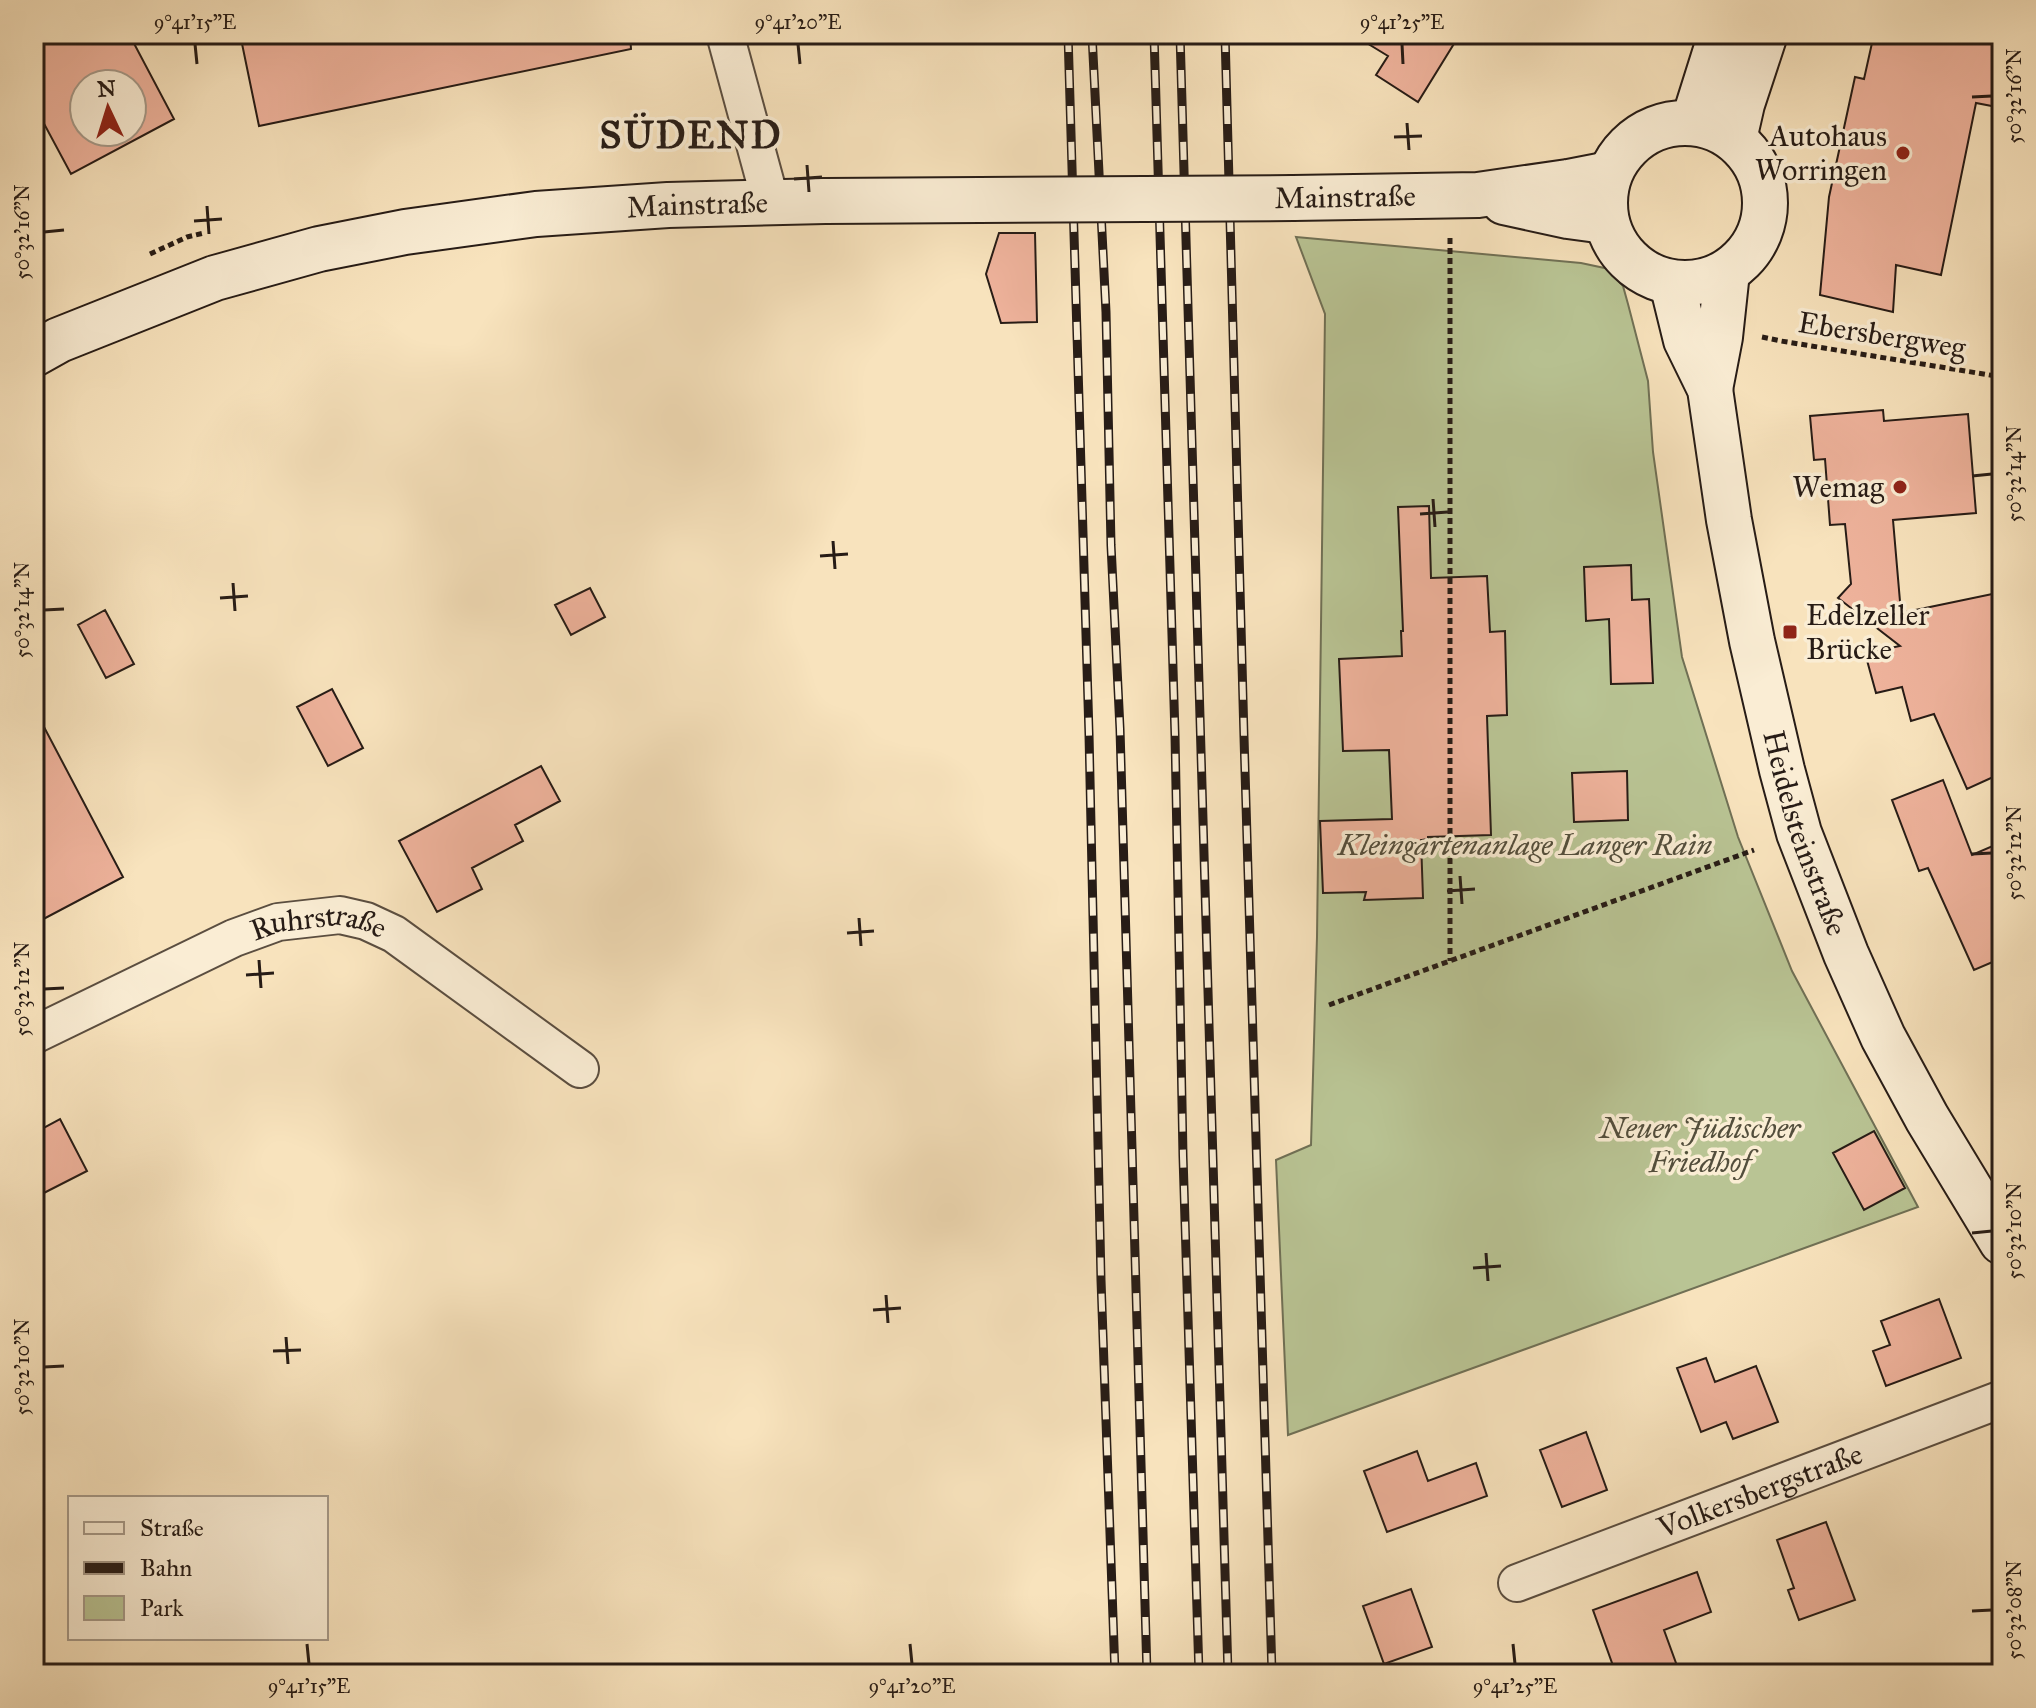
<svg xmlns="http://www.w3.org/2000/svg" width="2036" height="1708" viewBox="0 0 2036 1708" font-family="'IM FELL Great Primer',serif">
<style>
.green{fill:#b9c494;stroke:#707055;stroke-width:2}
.building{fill:#eeb29b;stroke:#271c16;stroke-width:2;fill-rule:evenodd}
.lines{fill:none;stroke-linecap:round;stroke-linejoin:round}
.minor-casing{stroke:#5b4e40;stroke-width:40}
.secondary-casing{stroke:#271c16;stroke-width:48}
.path{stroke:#271c16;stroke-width:5;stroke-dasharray:6 4;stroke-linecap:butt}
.minor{stroke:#faedd4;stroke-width:36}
.secondary{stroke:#faedd4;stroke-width:44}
.rail-casing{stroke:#271c16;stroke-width:9}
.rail{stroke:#faedd4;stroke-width:6;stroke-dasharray:18;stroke-linecap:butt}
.secondary-bridge-casing{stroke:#271c16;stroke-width:48;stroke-linecap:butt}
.secondary-bridge{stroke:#faedd4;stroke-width:44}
.ticks{fill:none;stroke:#271c16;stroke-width:3}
.poi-dot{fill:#8f2418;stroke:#faedd4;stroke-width:3}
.labels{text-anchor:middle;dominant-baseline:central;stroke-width:7;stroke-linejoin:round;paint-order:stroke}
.poi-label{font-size:30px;fill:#271c16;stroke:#faedd4;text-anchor:end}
.street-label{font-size:30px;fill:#271c16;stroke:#faedd4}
.park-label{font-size:30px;font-style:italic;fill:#534e3c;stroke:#faedd4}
.district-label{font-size:38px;font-weight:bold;letter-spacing:2px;fill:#271c16;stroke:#faedd4}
.neatline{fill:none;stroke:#271c16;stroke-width:3}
.ticks-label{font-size:20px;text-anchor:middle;fill:#271c16}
</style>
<rect width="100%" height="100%" fill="#f8e3bd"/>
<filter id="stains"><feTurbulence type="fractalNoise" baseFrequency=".0025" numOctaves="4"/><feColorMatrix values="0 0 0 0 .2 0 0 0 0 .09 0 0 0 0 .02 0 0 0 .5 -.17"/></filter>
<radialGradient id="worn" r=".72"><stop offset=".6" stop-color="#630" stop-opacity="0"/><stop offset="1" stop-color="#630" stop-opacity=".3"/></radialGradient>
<path class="green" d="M1296 237 1581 263 1609 269 1623 286 1628 304 1648 381 1653 452 1682 657 1738 837 1792 971 1918 1207 1288 1435 1276 1160 1311 1145 1317 937 1325 314Z"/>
<path class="building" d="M34 34H129L174 119 71 174 34 105ZM84 84H132V132H84Z
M240 34H630L631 49 259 126Z
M1352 34H1460L1418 102 1376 75 1388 56Z
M1874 34H2002V108L1976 103 1941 275 1896 265 1893 312 1820 295 1829 197 1855 77 1864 79Z
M999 233H1035L1037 322 1001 323 986 274Z
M1883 410 1884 421 1968 414 1976 513 1893 520 1901 613 2002 592V773L1967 789 1934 714 1911 721 1902 687 1876 693 1865 653 1900 646 1838 598 1851 584 1845 524 1830 525 1825 459 1814 460 1810 416Z
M1429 506 1431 578 1487 576 1490 632 1505 631 1507 715 1487 716 1491 835 1428 837V839L1421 840 1423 898 1364 900 1366 892 1323 893 1320 821 1392 819 1389 750 1343 751 1339 659 1402 656 1401 631H1403L1398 507Z
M1631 565 1632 600 1649 599 1653 683 1611 684 1609 619 1586 621 1584 567Z
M590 588 605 617 571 635 555 605Z
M105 610 134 664 106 678 78 625Z
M332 689 363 748 328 766 297 707Z
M34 708 123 877 34 924Z
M541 766 560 801 515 825 523 841 472 868 482 889 437 912 399 841Z
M1627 771 1628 820 1574 822 1572 773Z
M1943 780 1972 855 2002 842V958L1974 970 1928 868 1919 871 1892 800Z
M60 1119 87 1171 34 1198V1133Z
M1874 1131 1905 1188 1864 1210 1833 1153Z
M1939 1299 1961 1358 1886 1386 1873 1351 1890 1345 1881 1321Z
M1706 1358 1715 1382 1756 1366 1778 1422 1733 1439 1726 1422 1701 1432 1677 1368Z
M1586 1432 1607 1490 1562 1507 1540 1450Z
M1417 1451 1428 1481 1476 1463 1487 1496 1387 1532 1364 1471Z
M1826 1522 1855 1600 1799 1620 1788 1590 1794 1588 1777 1540Z
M1697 1572 1711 1612 1664 1630 1680 1674H1616L1593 1610Z
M1411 1589 1432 1647 1384 1664 1363 1606Z"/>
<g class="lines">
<defs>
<g id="minor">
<path d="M725 34 771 203"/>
<path id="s1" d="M34 1035 234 938 278 922 340 915 366 921 394 934 580 1069"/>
<path id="s2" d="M1517 1583 2002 1399"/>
</g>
<g id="secondary">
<circle cx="1685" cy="203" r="80"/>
<path d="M1693 123 1721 34"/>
<path d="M1734 139 1742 104 1765 34"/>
<path d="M1293 198 1478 195 1568 182 1609 174"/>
<path d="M1504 202 1568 216 1605 221"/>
<path id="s3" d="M1672 283 1686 340 1710 389 1729 520 1752 641 1782 770 1799 833 1846 954 1883 1037 1927 1118 2002 1242"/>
<path id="s4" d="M34 354 59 340 215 278 319 249 405 232 536 214 668 205 825 201"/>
<path d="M1710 389 1720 337 1727 272"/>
</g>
</defs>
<use href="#minor" class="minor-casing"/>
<use href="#secondary" class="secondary-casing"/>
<path class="path" d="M1450 238V961
M150 254 187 237 204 233
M1762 337 1781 341 2002 377
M1329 1005 1754 850"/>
<use href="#minor" class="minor"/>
<use href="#secondary" class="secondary"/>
<defs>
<path id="rail" d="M1068 34 1089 734 1101 1280 1115 1674
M1092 34 1106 312 1111 545 1120 729 1147 1674
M1154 34 1175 735 1183 1156 1199 1674
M1180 34 1228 1674
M1225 34 1244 737 1272 1674"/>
</defs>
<use href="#rail" class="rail-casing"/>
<use href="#rail" class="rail"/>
<defs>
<path id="secondary-bridge" d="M825 201 1293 198"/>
</defs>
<use href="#secondary-bridge" class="secondary-bridge-casing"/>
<use href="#secondary-bridge" class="secondary-bridge"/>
</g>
<path class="ticks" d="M195 44 197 64M798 44 800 64M1402 44 1403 64M1972 97 1992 96M1407 123 1409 150M1394 137 1422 136M807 165 809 192M794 179 822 177M207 206 209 234M194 221 222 219M44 232 64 230M1972 476 1992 474M1433 499 1435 527M1420 514 1448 512M833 541 835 569M820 556 848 554M233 583 235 611M220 598 248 596M44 610 64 609M1972 854 1992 853M1460 876 1462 904M1447 891 1475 889M859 918 861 946M847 933 874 931M259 960 261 988M246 975 274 973M44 989 64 988M1972 1233 1992 1231M1486 1253 1488 1281M1473 1268 1501 1266M886 1295 888 1323M873 1310 901 1308M286 1337 288 1364M273 1351 301 1350M44 1367 64 1366M1972 1611 1992 1610M307 1644 309 1664M910 1644 912 1664M1513 1644 1515 1664"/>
<g class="poi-dot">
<circle cx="1903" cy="153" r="8"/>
<circle cx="1900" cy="487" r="8"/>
<rect x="1782" y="624" width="16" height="16" rx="4"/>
</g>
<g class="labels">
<g class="poi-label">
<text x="1887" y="136">Autohaus<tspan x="1887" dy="34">Worringen</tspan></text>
<text x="1884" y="487">Wemag</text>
<text x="1806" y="615" text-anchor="start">Edelzeller<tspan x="1806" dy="34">Brücke</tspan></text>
</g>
<g class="street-label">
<text transform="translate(1345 197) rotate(-1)">Mainstraße</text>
<text stroke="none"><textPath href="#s4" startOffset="686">Mainstraße</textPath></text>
<text transform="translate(1882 335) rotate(9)">Ebersbergweg</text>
<text stroke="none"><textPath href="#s3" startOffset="568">Heidelsteinstraße</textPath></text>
<text stroke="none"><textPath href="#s1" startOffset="310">Ruhrstraße</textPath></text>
<text stroke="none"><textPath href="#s2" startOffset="260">Volkersbergstraße</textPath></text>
</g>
<g class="park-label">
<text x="1525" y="845">Kleingartenanlage Langer Rain</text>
<text x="1700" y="1128">Neuer Jüdischer<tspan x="1700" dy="34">Friedhof</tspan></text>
</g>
<g class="district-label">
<text x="691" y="135">SÜDEND</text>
</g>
</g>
<rect width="2036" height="1708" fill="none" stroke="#f8e3bd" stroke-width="88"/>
<rect x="68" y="1496" width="260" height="144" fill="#faedd4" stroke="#a69988" stroke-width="2"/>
<rect x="84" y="1522" width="40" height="12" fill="#faedd4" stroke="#a69988" stroke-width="2"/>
<text x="140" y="1536" font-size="24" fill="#271c16">Straße</text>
<rect x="84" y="1562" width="40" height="12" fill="#271c16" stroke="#a69988" stroke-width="2"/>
<text x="140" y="1576" font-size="24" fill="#271c16">Bahn</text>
<rect x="84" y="1596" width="40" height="24" fill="#b9c494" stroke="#a69988" stroke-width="2"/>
<text x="140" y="1616" font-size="24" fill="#271c16">Park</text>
<g transform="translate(108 108) rotate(356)"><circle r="38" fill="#faedd4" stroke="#a69988" stroke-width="2"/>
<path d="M0-6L14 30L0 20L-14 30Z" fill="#8f2418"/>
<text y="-12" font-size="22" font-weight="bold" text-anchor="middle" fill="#271c16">N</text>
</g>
<rect x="44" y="44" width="1948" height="1620" class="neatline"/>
<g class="ticks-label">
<text x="195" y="29">9°41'15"E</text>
<text x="798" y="29">9°41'20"E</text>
<text x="1402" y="29">9°41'25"E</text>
<text transform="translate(2014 96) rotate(-90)" y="7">50°32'16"N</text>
<text transform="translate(22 232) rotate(-90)" y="7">50°32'16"N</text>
<text transform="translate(2014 474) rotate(-90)" y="7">50°32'14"N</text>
<text transform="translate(22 610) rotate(-90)" y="7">50°32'14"N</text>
<text transform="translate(2014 853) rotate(-90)" y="7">50°32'12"N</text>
<text transform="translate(22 989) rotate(-90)" y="7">50°32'12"N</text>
<text transform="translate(2014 1231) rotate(-90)" y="7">50°32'10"N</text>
<text transform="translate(22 1367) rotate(-90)" y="7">50°32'10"N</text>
<text transform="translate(2014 1610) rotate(-90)" y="7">50°32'08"N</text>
<text x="309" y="1693">9°41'15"E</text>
<text x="912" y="1693">9°41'20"E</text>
<text x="1515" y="1693">9°41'25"E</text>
</g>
<rect width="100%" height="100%" filter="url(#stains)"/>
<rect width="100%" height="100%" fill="url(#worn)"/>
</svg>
